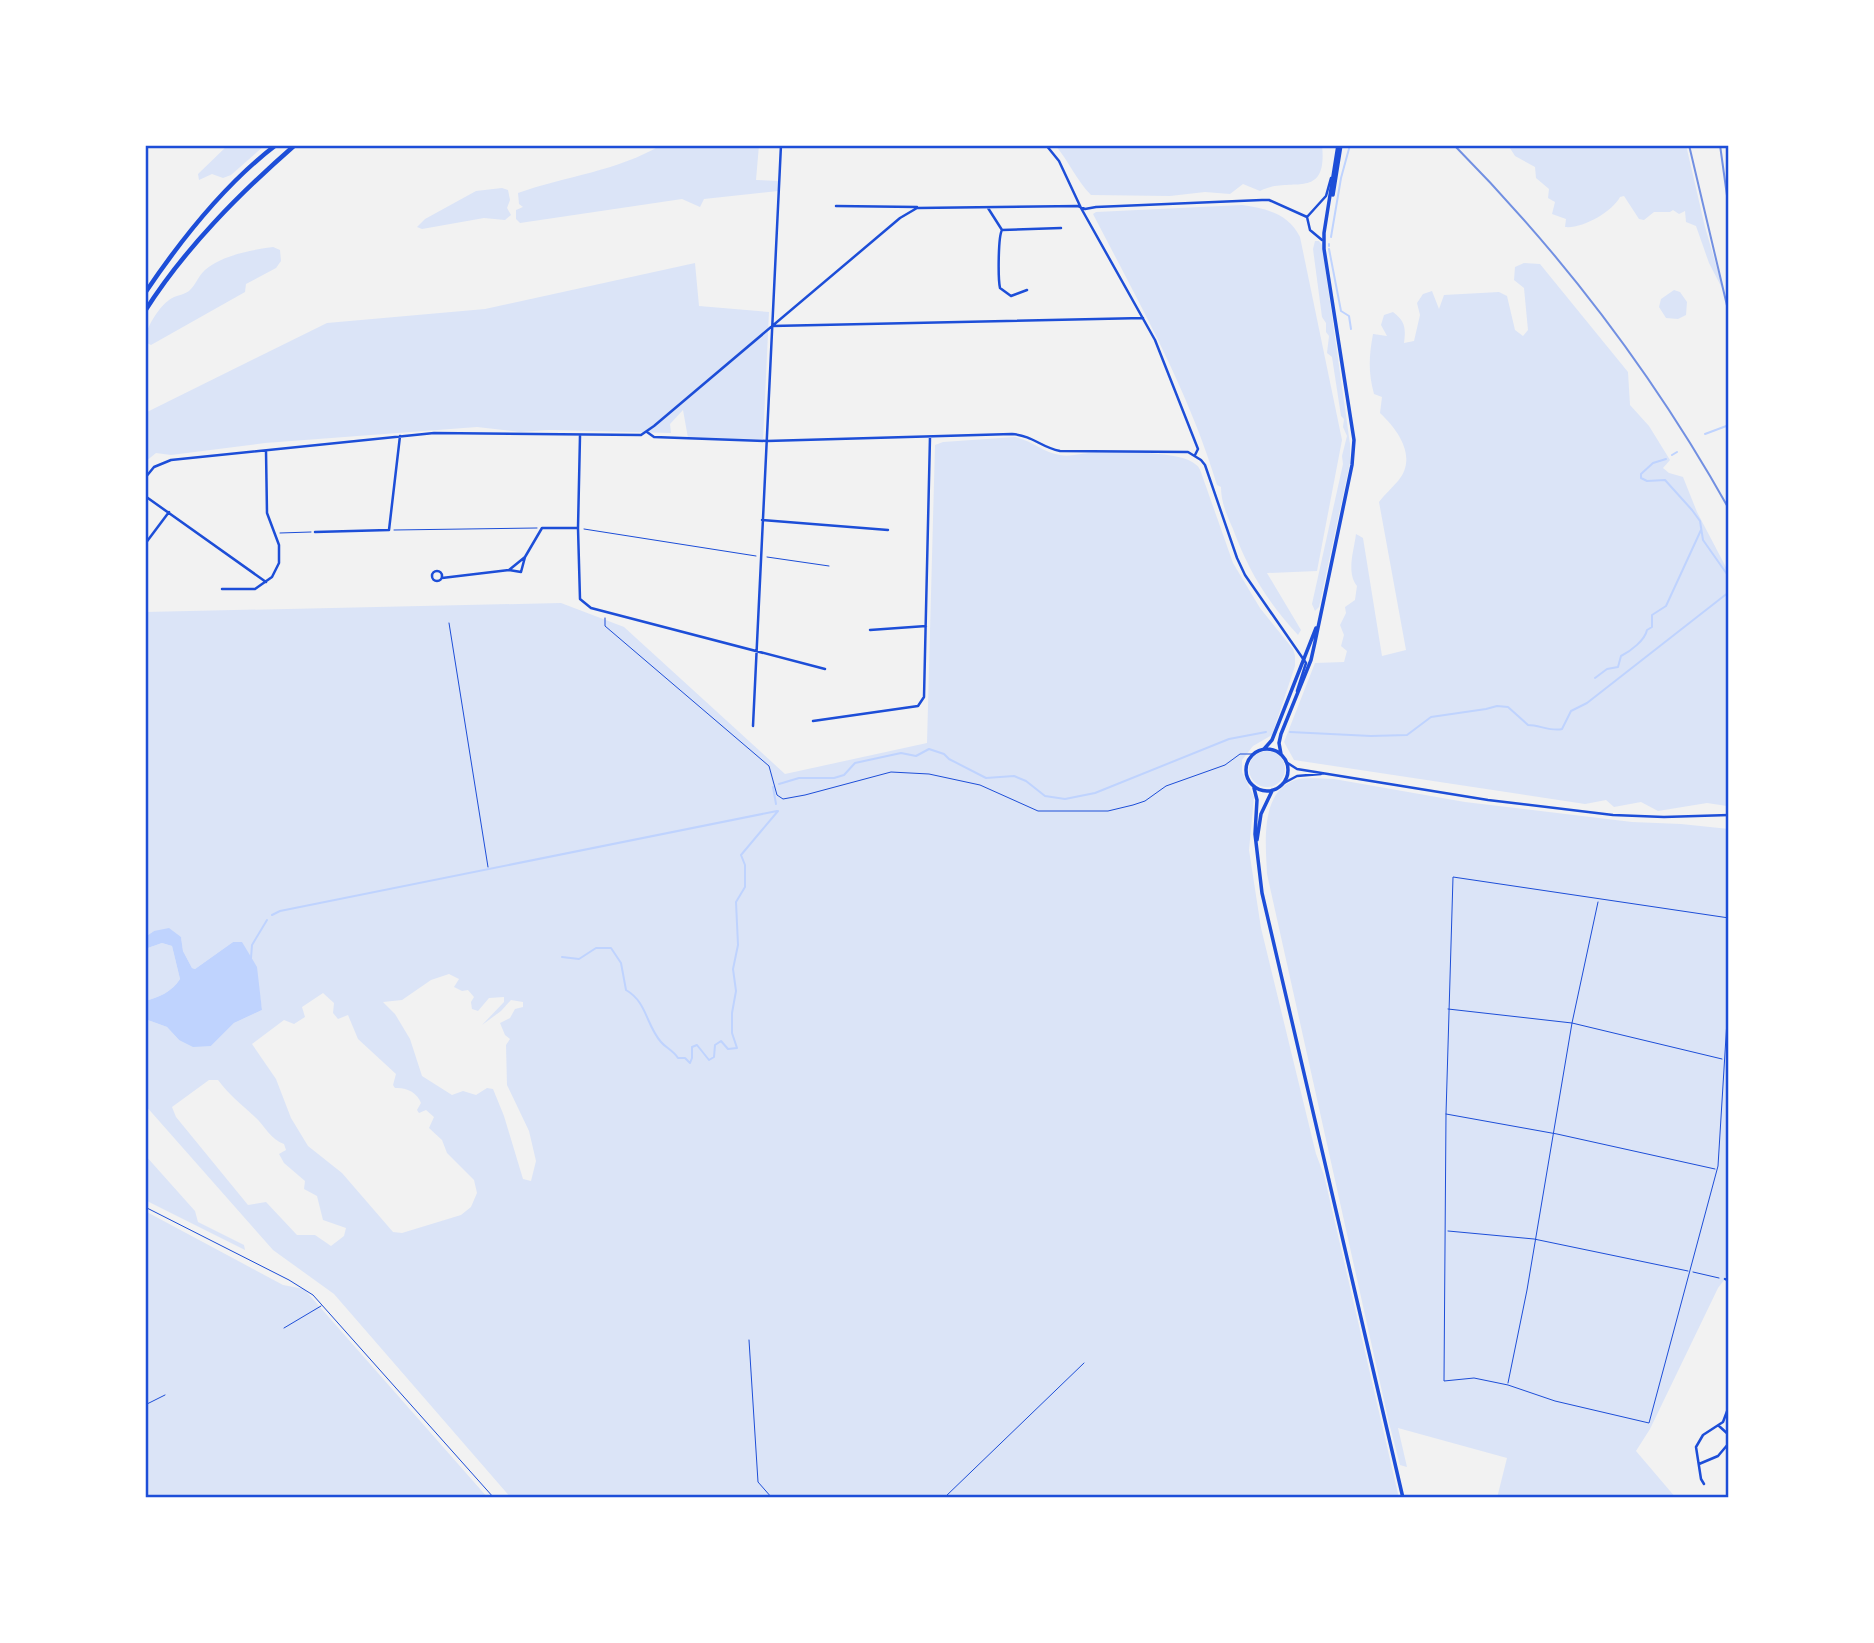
<svg xmlns="http://www.w3.org/2000/svg" width="1874" height="1643" viewBox="0 0 1874 1643" font-family="'IBM Plex Sans',sans-serif">
<style>
.green{fill:#dbe4f7;fill-rule:evenodd}
.water{fill:#bfd3fe}
.lines{fill:none;stroke-linecap:round;stroke-linejoin:round}
.stream{stroke:#bfd3fe;stroke-width:2}
.path{stroke:#1d4ed8;stroke-width:1}
.minor{stroke:#1d4ed8;stroke-width:2.5}
.primary{stroke:#1d4ed8;stroke-width:3.5}
.motorway{stroke:#1d4ed8;stroke-width:4.5}
.rail{stroke:#7290e2;stroke-width:2}
.neatline{fill:none;stroke:#1d4ed8;stroke-width:2.5}
</style>
<rect width="100%" height="100%" fill="#f2f2f2"/>
<path class="green" d="M228 145H265L231 175 223 178 212 174 199 180 198 174Z
M661 145H759L756 180 779 181 778 191 704 199 700 207 682 199 520 223 516 219V210L523 207 519 204 518 193C566 176 618 171 661 145Z
M1055 145H1322C1328 203 1290 175 1260 191L1243 184 1230 194 1205 192 1170 196 1091 195C1076 180 1069 161 1055 145Z
M1508 145H1686L1705 227 1724 292 1709 263 1696 226 1686 222 1685 211 1679 214 1673 210 1670 212H1654L1644 220 1639 219 1624 196 1620 197C1612 212 1582 229 1565 227L1566 219 1552 214 1555 202 1548 198 1549 189 1536 178 1535 167 1515 156Z
M502 188 508 190 510 200 507 208 511 215 505 220 484 218 422 229 417 227 425 219 476 191Z
M1242 205C1267 209 1288 213 1300 237L1342 440 1317 571 1267 573 1301 630 1298 635C1268 603 1248 570 1233 529 1227 515 1221 503 1221 487L1217 485C1188 389 1139 303 1093 214L1096 212Z
M1315 241H1319L1322 245 1350 444V463L1319 607 1315 611 1312 604 1343 464 1342 456 1347 436 1343 427 1344 419 1341 416 1332 357 1327 353 1329 336 1326 332V323L1322 317 1313 249Z
M273 247 280 250 281 261 276 268 246 284 245 292 151 345 145 342C145 329 158 308 169 300 175 295 182 296 189 291 196 285 198 276 205 270 223 255 251 250 273 247Z
M695 263 699 306 769 312 763 440 688 438 683 410 670 424 671 433 549 430 520 432 477 427 265 443 171 455 156 453 145 462V413L327 323 485 309Z
M1524 263 1540 264 1628 372 1630 405 1649 426 1670 460 1663 468 1669 473 1683 477 1697 512 1729 573V805L1727 806 1707 803 1658 811 1641 802 1614 807 1606 800 1585 804 1294 760 1284 742 1315 663 1344 662 1347 651 1341 646 1344 635 1340 625 1346 613 1345 607 1355 600 1357 586C1346 572 1354 551 1356 534L1363 538 1382 656 1406 650 1379 502C1385 494 1392 488 1398 481 1418 457 1398 430 1380 413L1382 397 1374 394C1368 372 1369 356 1373 334L1387 336 1381 325 1384 315 1393 312C1405 321 1406 328 1404 343L1414 341 1420 315 1417 303 1423 294 1432 291 1439 309 1444 295 1499 292 1507 296 1515 330 1523 336 1528 330 1524 288 1514 280 1515 267Z
M1674 290 1680 292 1687 302 1686 315 1678 319 1666 318 1659 307 1661 299Z
M1015 437C1033 441 1044 453 1060 455 1069 457 1079 454 1088 453 1110 452 1180 450 1195 464 1200 467 1201 472 1203 478L1233 563 1260 608 1293 649 1295 656V666L1272 735 1253 746 1242 760V772L1254 797 1249 850 1261 928 1316 1154 1324 1175 1399 1498H511L334 1294 273 1250 145 1105V1019L167 1027 179 1040 211 1046 234 1023 262 1010 259 989 233 942 195 969 192 968 183 951 181 937 154 931 145 937V612L561 603 624 627 785 774 927 743 935 445 943 442ZM449 974 459 979 454 987 462 991 468 990 474 997 471 1002 472 1009 478 1011 489 998 504 997V1002L482 1025 501 1011 511 1000 523 1002V1007L515 1009 510 1018 500 1023 505 1035 510 1039 506 1045 507 1085 529 1131 536 1161 531 1181 523 1179 504 1116 493 1089 487 1088 476 1095 463 1091 452 1095 422 1076 410 1039 395 1014 383 1002 402 1000 431 980ZM323 993 334 1003 333 1013 338 1019 348 1015 358 1039 396 1074 393 1085 395 1088C406 1087 417 1092 421 1103L417 1110 419 1113 426 1110 434 1117 429 1128 442 1140 447 1153 474 1180 477 1193 471 1207 461 1215 402 1233 393 1232 342 1173 308 1146 291 1118 276 1079 252 1044 284 1020 294 1024 305 1017 302 1007ZM209 1080H218C229 1095 241 1104 255 1117 265 1126 271 1140 284 1144L286 1150 279 1154 284 1163 305 1181 304 1189 317 1196 323 1220 346 1228 344 1236 331 1246 315 1235H297L266 1202 248 1205 176 1117 172 1107Z
M1249 769a18 18 0 1 1 36 0a18 18 0 1 1-36 0Z
M1334 779 1465 802 1632 822 1681 824 1729 829V1260L1725 1279 1718 1288 1650 1429 1636 1451 1676 1498H1497L1507 1458 1398 1428 1407 1467 1400 1465 1389 1423 1267 874C1266 846 1259 792 1295 780 1306 777 1322 779 1334 779Z
M162 943 172 946 180 979C172 992 159 997 145 1001V949Z
M145 1155 195 1211 198 1222 244 1245 245 1250 145 1200Z
M145 1211 283 1285 304 1289 488 1498H145Z"/>
<path class="water" d="M169 928 181 937 183 951 192 968 195 969 233 942H242L257 967 262 1010 234 1023 211 1046 193 1047 179 1040 167 1027 145 1019V1001C159 997 172 992 180 979L172 946 162 943 145 949V937L154 931Z"/>
<g class="lines">
<path class="stream" d="M1331 237 1341 178 1350 145
M1329 246V244
M1329 249 1341 311 1349 316 1351 329
M1705 434 1729 425
M1672 455 1677 452
M1666 459 1653 463 1641 474V478L1647 481 1665 480 1692 510 1700 521 1703 540 1729 577
M1595 678 1607 669 1618 667 1621 656C1631 651 1645 640 1647 630L1652 627V615L1666 606 1701 530
M1290 732 1371 736 1407 735 1431 717 1486 709 1497 706 1508 707 1528 725C1539 725 1552 732 1562 729L1571 711 1587 703 1729 592
M779 784 799 778H834L844 775 855 763 901 753 916 756 929 749 944 754 949 759 986 778 1014 776 1026 781 1045 796 1065 799 1095 793 1229 739 1266 732
M773 787 776 804
M272 915 280 911 777 811
M562 957 579 959 596 948H611L621 963 626 990C647 1002 646 1025 661 1042 666 1048 673 1050 678 1058H685L690 1063 692 1058V1047L697 1045 709 1060 714 1057 715 1045 721 1041 728 1049 737 1048 732 1033V1013L736 991 733 969 738 945 736 902 745 887V865L741 855 778 811
M251 958 252 945 267 920"/>
<path class="path" d="M584 529 756 556
M394 530 537 528
M280 533 311 532
M767 557 829 566
M605 618V626L769 766 777 795 783 799 805 795 891 772 929 774 980 785 1038 811H1108L1133 805 1145 801 1166 786 1225 765 1240 754H1252
M449 623 488 867
M1729 918 1453 877 1446 1114 1444 1381 1474 1378 1508 1385 1555 1401 1649 1423 1718 1166 1729 988
M1448 1009 1572 1023 1722 1059
M1446 1114 1557 1134 1715 1169
M145 1207 289 1280 313 1295 494 1498
M1448 1231 1534 1239 1688 1271
M1693 1272 1719 1278
M284 1328 321 1306
M749 1340 758 1482 772 1498
M1508 1383 1527 1290 1572 1023 1598 902
M145 1405 165 1395
M944 1498 1084 1363"/>
<path class="minor" d="M1046 145 1059 161 1081 208 1155 340 1198 449 1195 455
M836 206 917 207
M988 208 1002 230C998 237 998 279 1000 288L1011 296 1027 290
M1002 230 1061 228
M1322 240 1310 230 1307 217 1326 196 1331 178
M772 326 1143 318
M647 432 654 437 767 441 1012 434C1034 436 1040 447 1060 451L1188 452 1201 460 1205 465 1237 558 1245 575 1306 663 1297 691
M580 436 578 528 580 599 591 608 825 669
M145 478 154 467 171 460 434 433 641 435 654 426 900 218 917 208 1078 206 1085 209 1096 207 1262 200H1269L1307 217
M145 496 266 582
M762 520 888 530
M315 532 389 530 400 436
M145 544 169 512
M509 570 521 572 525 557
M432 576a5 5 0 1 1 10 0a5 5 0 1 1-10 0Z
M442 578 509 570 525 557 542 528H578
M222 589H255L272 577 279 563V545L267 513 266 451
M870 630 926 626
M813 721 918 706 924 697 930 437
M753 726 781 145
M1286 762 1297 769 1488 800 1613 815 1664 817 1729 815
M1284 783 1297 776 1321 774
M1725 1279 1729 1281
M1719 1426 1729 1435
M1699 1464 1718 1456 1729 1443
M1704 1484 1701 1479 1696 1447 1703 1435 1723 1422 1729 1406"/>
<path class="primary" d="M1333 195 1341 145
M1246 770a21 21 0 1 1 42 0a21 21 0 1 1-42 0Z
M1264 749 1272 740 1316 628
M1281 754 1279 743 1281 734 1311 660 1315 642 1352 465 1354 440 1324 249V233L1338 145
M1254 788 1257 800 1255 834 1262 893 1403 1498
M1257 840 1261 814 1272 791"/>
<path class="motorway" d="M145 293C180 241 226 183 276 145
M145 311C185 248 239 194 295 145"/>
<path class="rail" d="M1454 145C1562 254 1654 375 1729 509
M1689 145 1729 314
M1720 145 1729 210"/>
</g>
<rect width="1874" height="1643" fill="none" stroke="#ffffff" stroke-width="294"/>
<rect x="147" y="147" width="1580" height="1349" class="neatline"/>
</svg>
